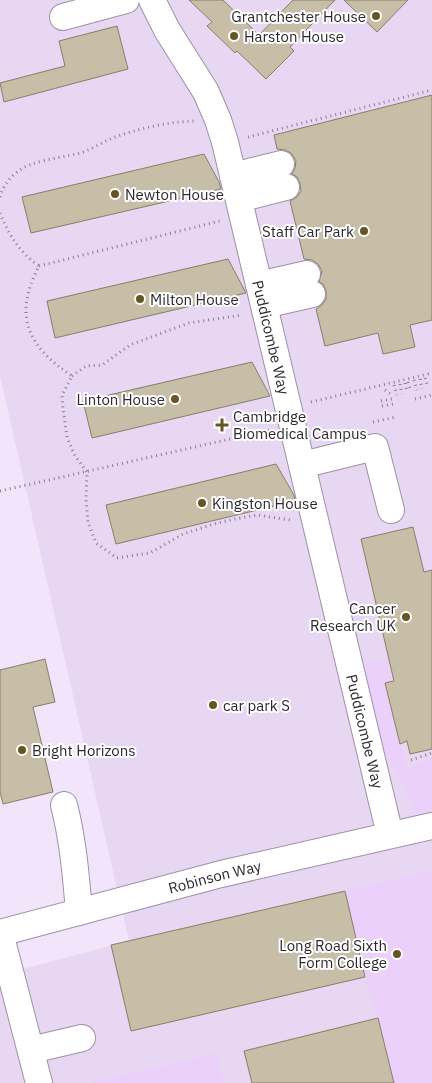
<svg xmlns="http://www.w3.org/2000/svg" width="432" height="1083" viewBox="0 0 432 1083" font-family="'IBM Plex Sans',sans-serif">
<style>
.built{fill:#e8d7f3}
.green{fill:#ebd0fb}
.building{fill:#c7bea8;stroke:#867e69}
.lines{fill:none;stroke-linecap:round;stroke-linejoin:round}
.minor-casing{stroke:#9d91a5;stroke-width:28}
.path{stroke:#887f8d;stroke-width:3;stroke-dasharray:1 4;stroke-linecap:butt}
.minor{stroke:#fff;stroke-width:26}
.poi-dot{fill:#665422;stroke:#fff;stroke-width:2}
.labels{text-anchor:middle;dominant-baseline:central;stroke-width:4;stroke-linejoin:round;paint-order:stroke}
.poi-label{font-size:15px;fill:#2d2830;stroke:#fff;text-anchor:start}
.street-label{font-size:15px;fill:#2d2830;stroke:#fff}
</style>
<rect width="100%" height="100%" fill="#f2e5fb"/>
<path class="built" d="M0 0H432V1083H0V975L129 941 0 376Z"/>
<path class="green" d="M389 658 394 681 385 684 407 769 432 757V809L416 813 385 751 363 664Z
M432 871V1083H394L378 1018 365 977 345 891Z
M217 1053 224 1083H91Z"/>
<path class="building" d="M189 0H223L259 35 293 0H335L290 47 294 51 266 79 237 51 235 53 207 26 212 22Z
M344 0H408L377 32Z
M117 26 128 69 4 102 0 83 65 66 59 41Z
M432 95V320L410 325 415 347 383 354 378 333 325 346 316 309 322 305 326 299V290L323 284 319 282 322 271 318 264 312 260 304 259 290 201 297 197 301 191 300 183 297 177 292 174 295 168 296 161 291 153 285 150 277 149 274 135Z
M204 154 219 182 221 189 31 233 22 197Z
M228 259 246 293 55 338 47 301Z
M252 362 270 396 92 438 83 401Z
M276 464 294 495 295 501 116 544 106 505Z
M413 527 424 572 432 570V749L410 754 407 741 400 744 385 683 394 681 361 539Z
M45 659 55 702 33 707 53 792 3 804 0 792V670Z
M345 891 365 977 131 1031 111 945Z
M378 1018 394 1083H252L244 1051Z"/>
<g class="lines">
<defs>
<g id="minor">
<path id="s1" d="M152 0 167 30 206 92 218 120 225 142 390 835"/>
<path d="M63 17 126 0"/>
<path d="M233 176 281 164"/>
<path d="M239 199 286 187"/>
<path d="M259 285 307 274"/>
<path d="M264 305 312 294"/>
<path d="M302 465 375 447 391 510"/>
<path d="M64 805C73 840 76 876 79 912"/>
<path id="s2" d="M0 933 221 874 432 826"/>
<path d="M0 933 39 1083"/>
<path d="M31 1050 82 1038"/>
</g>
</defs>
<use href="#minor" class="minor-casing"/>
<path class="path" d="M248 137 432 90
M0 197C3 187 8 179 17 172 30 161 59 158 76 154 90 151 102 142 115 137 141 128 167 122 194 121
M0 213C9 235 19 252 39 266 13 316 27 346 72 376L62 395 63 409 67 437 75 456 87 472 86 500 88 522 96 543 117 558 150 553 183 534 214 524 235 519 257 515 290 520
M39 266 220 221
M72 376 86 366 102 365 130 345 167 331 189 323 242 315
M425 378 428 387
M420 379 422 389
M414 380 417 390
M408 382 411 391
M405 383 407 392
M400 384 402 394
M394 385 397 395
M385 390 392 395
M415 399 432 395
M381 401 392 399
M311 402 432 373
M382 406 393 404
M373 422 396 417
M0 491 270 430
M411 760 432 753"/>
<use href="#minor" class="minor"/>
</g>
<g class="poi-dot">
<circle cx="376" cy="16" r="5"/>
<circle cx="234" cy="36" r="5"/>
<circle cx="115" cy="194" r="5"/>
<circle cx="364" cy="231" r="5"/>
<circle cx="140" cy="299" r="5"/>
<circle cx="175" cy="399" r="5"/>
<path d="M219.5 417.5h5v5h5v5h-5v5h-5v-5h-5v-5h5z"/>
<circle cx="202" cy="503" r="5"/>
<circle cx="406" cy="617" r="5"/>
<circle cx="213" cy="705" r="5"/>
<circle cx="22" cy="750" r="5"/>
<circle cx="397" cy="954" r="5"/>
</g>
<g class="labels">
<g class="poi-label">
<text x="366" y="16" text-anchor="end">Grantchester House</text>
<text x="244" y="36">Harston House</text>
<text x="125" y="194">Newton House</text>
<text x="354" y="231" text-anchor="end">Staff Car Park</text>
<text x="150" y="299">Milton House</text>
<text x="165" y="399" text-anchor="end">Linton House</text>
<text x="233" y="416">Cambridge<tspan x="233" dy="17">Biomedical Campus</tspan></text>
<text x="212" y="503">Kingston House</text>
<text x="396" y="608" text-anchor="end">Cancer<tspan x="396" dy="17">Research UK</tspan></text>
<text x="223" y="705">car park S</text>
<text x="32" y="750">Bright Horizons</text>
<text x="387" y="945" text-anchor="end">Long Road Sixth<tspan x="387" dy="17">Form College</tspan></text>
</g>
<g class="street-label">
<text stroke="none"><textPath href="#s1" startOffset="361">Puddicombe Way</textPath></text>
<text stroke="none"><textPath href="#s1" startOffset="766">Puddicombe Way</textPath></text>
<text stroke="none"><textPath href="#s2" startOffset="222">Robinson Way</textPath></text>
</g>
</g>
</svg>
